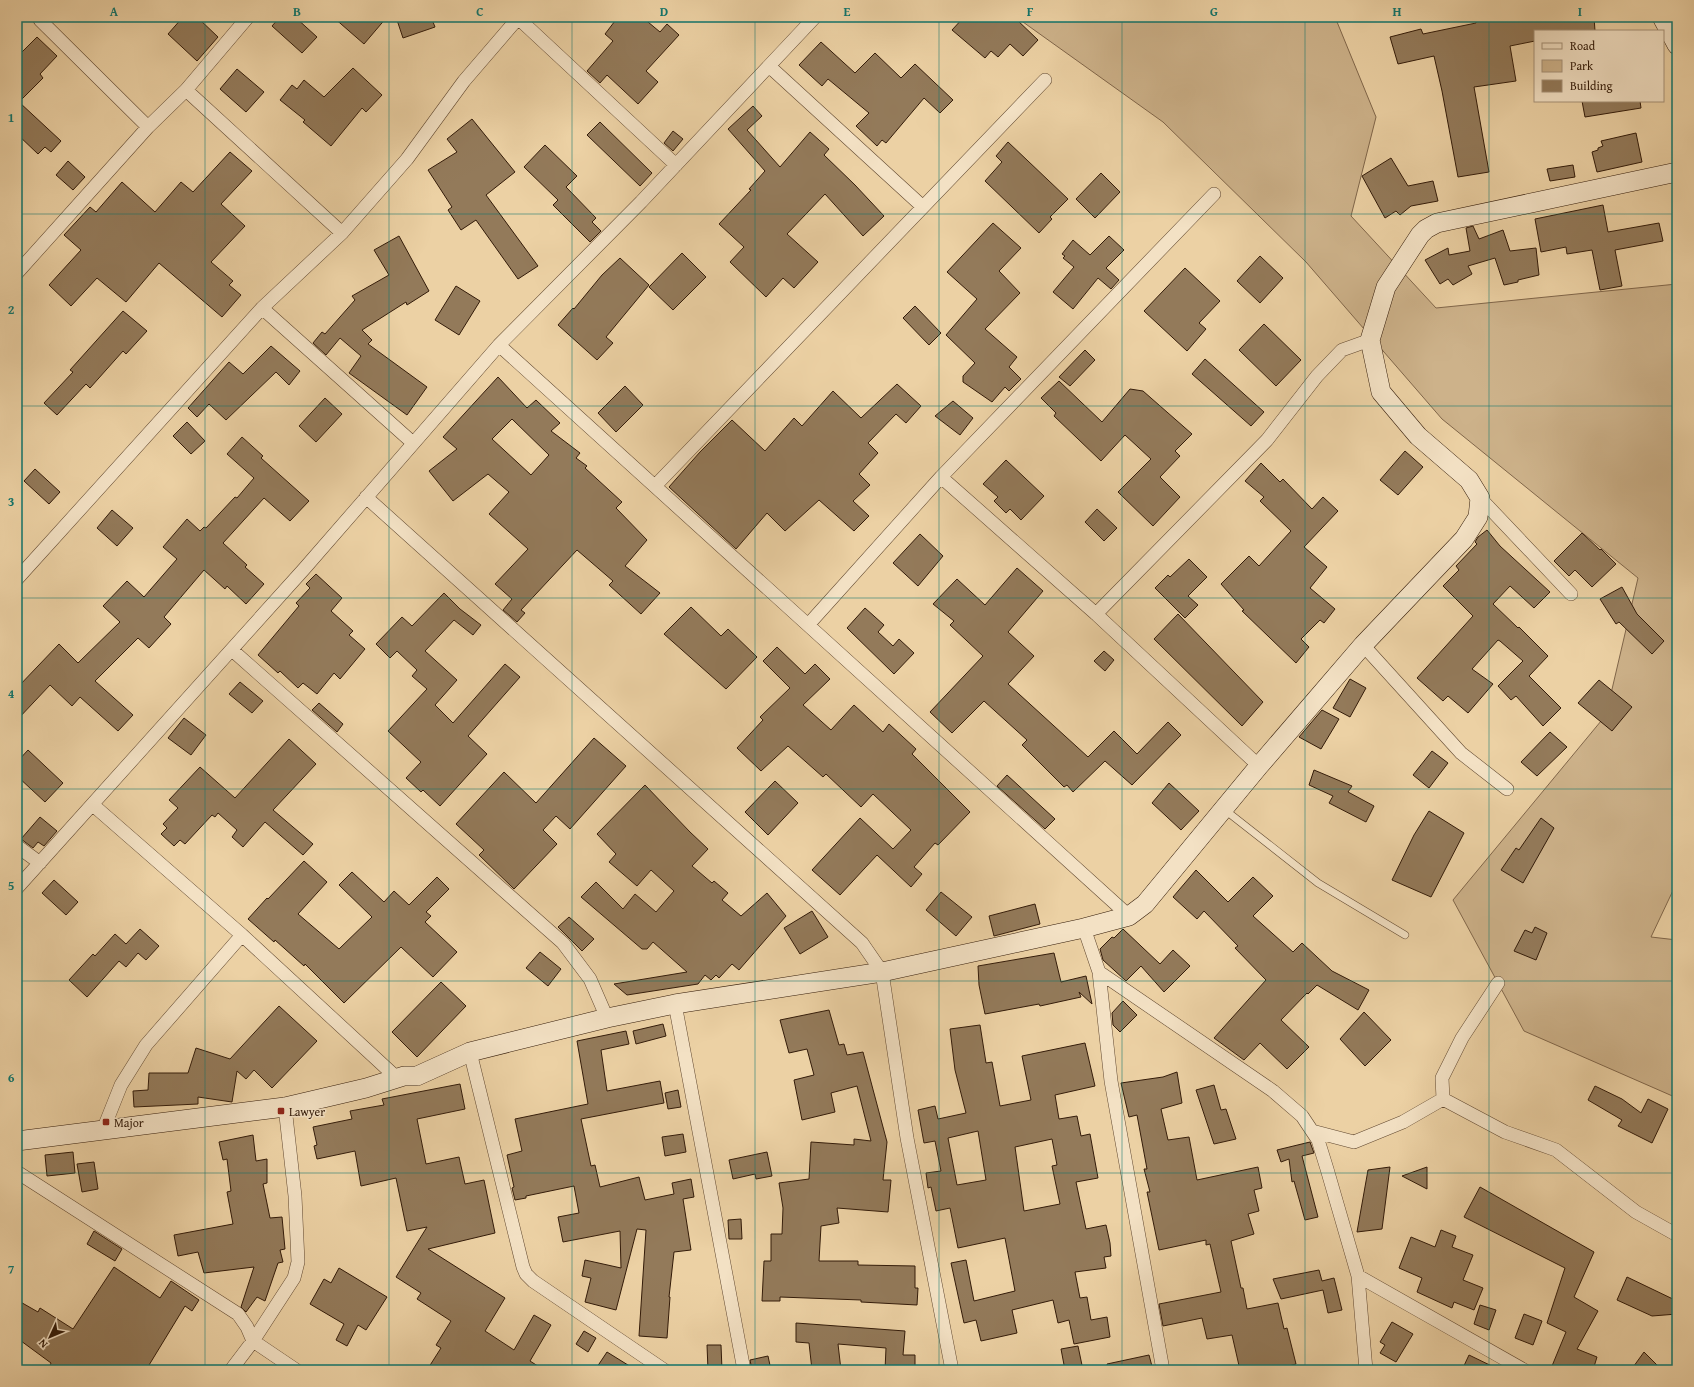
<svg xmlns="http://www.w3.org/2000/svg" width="1694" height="1387" viewBox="0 0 1694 1387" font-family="'Gentium Book Plus',serif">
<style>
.green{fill:#cdb28a;stroke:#80664a}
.building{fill:#937a5a;stroke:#331b09;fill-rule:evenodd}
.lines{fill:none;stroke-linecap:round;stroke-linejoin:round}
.lane-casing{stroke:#614830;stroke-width:8}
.street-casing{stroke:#614830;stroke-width:14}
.secondary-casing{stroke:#331b09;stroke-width:20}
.lane{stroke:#f3e1c4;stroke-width:7}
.street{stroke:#f3e1c4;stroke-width:13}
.secondary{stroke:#f3e1c4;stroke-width:19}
.grid{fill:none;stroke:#0f766e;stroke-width:1;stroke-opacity:0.55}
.poi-dot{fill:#8f2418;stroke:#f3e1c4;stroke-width:1.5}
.labels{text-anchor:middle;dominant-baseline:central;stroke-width:3;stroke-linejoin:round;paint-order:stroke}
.poi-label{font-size:12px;fill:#331b09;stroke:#f3e1c4;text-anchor:start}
.neatline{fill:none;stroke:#0f766e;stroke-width:1.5}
.grid-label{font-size:13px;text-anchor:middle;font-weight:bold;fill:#0f766e}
</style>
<rect width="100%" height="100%" fill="#ecd1a4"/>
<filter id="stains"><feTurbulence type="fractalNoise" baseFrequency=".005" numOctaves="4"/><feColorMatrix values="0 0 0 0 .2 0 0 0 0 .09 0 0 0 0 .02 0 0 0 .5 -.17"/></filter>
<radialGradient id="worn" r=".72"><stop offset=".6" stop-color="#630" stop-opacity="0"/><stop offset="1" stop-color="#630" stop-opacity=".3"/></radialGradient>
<path class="green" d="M1016 17H1335L1376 117 1351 216 1436 308 1677 284V882L1651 937 1677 940V1098L1524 1031 1453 900 1606 715 1638 578 1442 419 1306 262 1163 122Z"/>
<path class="building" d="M183 17H197L218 37 197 61 168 34Z
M280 17H295L317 37 302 53 272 26Z
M333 17H387L364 44Z
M396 17H431L435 27 403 38Z
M618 17H642L660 32 667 24 679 35 646 71 658 82 638 104 607 75 600 83 587 71 613 41 605 34Z
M964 17H1014L1038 40 1023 56 1010 44 998 57 991 51 985 58 952 30Z
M1498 17H1594L1595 31H1535V41L1510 46 1516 81 1474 87 1489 172 1458 177 1442 91 1434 56 1398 64 1390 37 1421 29 1423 34 1476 23V21Z
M37 37 57 56 40 74 43 78 19 102 61 141 51 152 45 147 38 154 17 134V57Z
M821 42 855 73 875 53 901 78 915 64 953 100 940 113 924 98 886 143 882 140 877 146 856 126 869 113 828 79 822 86 799 65Z
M353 68 382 95 366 112 362 108 331 146 303 122 305 120 280 100 292 85 297 89 304 80 324 97Z
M237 69 264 92 246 112 220 89Z
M1582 101H1640L1641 108 1585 117Z
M753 106 762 116 747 130 780 167 810 132 829 149 824 155 855 185 884 216 863 236 825 194 787 234 818 262 794 288 783 278 766 297 730 262 744 247 719 224 751 190 749 189 765 171 728 129Z
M472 119 515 172 486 195 538 266 518 279 476 220 461 230 448 210 452 207 428 170 457 152 447 139Z
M600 122 652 173 640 186 587 135Z
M673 131 683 139 673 151 664 143Z
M1636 133 1642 162 1597 172 1592 152 1598 150V148L1603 146 1601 141Z
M1008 142 1068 199 1050 217 1052 219 1039 233 985 181 1002 162 996 156Z
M545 145 577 176 566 187 596 218 592 222 601 231 590 242 553 205 558 200 524 167Z
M230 152 252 171 221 204 245 226 211 262 233 281 229 285 241 295 222 317 159 263 126 302 97 278 71 306 49 285 81 250 64 235 90 207 96 212 122 182 155 212 181 182 193 192Z
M1391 158 1408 186 1433 181 1438 201 1411 206 1400 215 1396 211 1385 218 1362 176Z
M68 161 85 177 73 190 56 175Z
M1573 165 1575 177 1550 181 1547 169Z
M1101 173 1120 192 1095 218 1076 199Z
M1603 205 1608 232 1659 223 1663 241 1615 250 1622 286 1600 290 1592 250 1567 254 1566 247 1541 252 1535 219Z
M993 223 1021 248 999 271 1020 293 985 329 1017 357 1009 367 1021 379 1009 391 1005 387 992 402 963 382V376L975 363 946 335 977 299 947 272Z
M1473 226 1479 239 1503 230 1510 251 1536 248 1539 275 1518 280V282L1504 285 1495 258 1468 266 1472 274 1453 285 1448 279 1440 284 1425 260 1448 248 1449 255 1470 251 1466 228Z
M399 236 429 291 407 305 406 302 362 330 372 340 368 344 427 387 407 415 349 373 361 356 340 338 326 355 313 343 322 332 325 334 355 300 352 296 389 275 374 250Z
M1109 236 1124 250 1106 268 1119 280 1111 289 1098 278 1073 309 1053 292 1074 267 1063 258 1065 256 1062 254 1073 240 1090 255Z
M682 253 706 277 673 310 649 287Z
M1260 256 1283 278 1260 303 1237 281Z
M620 258 649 285 606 337 613 343 597 360 558 325 573 308 574 309 602 275Z
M1185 268 1220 301 1199 323 1206 329 1187 351 1144 311Z
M456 286 480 301 459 335 435 320Z
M915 306 941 333 929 345 903 318Z
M123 311 147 331 126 354 123 351 90 388 86 384 57 415 44 403 73 372 70 370Z
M1264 324 1301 360 1276 386 1239 350Z
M271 346 300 371 289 385 276 372 226 420 209 404 197 417 188 408 229 362 243 374Z
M1085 350 1095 360 1070 386 1059 377Z
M1205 359 1264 412 1251 426 1192 374Z
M498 377 527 408 536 400 560 423 551 431 580 453 576 458 587 466 585 468 622 502 616 508 647 540 625 566 660 593 641 614 609 585 613 581 577 550 521 610 525 613 517 622 503 610 512 599 495 584 528 549 489 514 509 492 488 474 453 501 429 471 457 449 443 437ZM512 419 549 455 531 475 492 439Z
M1059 381 1102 422 1130 389 1143 391 1192 434 1175 451 1180 456 1160 477 1180 497 1153 526 1118 492 1151 459 1125 435 1101 461 1054 416 1056 413 1041 398Z
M897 384 921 406 906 423 896 414 868 443 878 453 859 474 870 485 853 501 869 516 854 531 819 500 785 531 767 513 736 549 669 487 700 452 732 420 765 451 794 418 802 426 833 391 861 418Z
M625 386 643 405 616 432 598 413Z
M325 398 342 414 316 442 299 426Z
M953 401 973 418 960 435 935 416Z
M187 422 205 441 191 454 173 436Z
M242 437 263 456 261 458 309 501 290 521 264 498 223 543 247 565 245 567 264 584 246 604 227 586 225 589 204 570 164 617 171 624 149 648 138 638 95 681 133 715 118 731 80 697 72 706 50 685 17 720V688L59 644 78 663 120 622 103 606 127 581 144 597 177 559 163 547 187 519 200 531 204 527 206 528 235 497 237 498 254 478 227 454Z
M1405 451 1423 467 1398 495 1380 480Z
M1006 460 1044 496 1021 520 1010 509 1006 513 994 501 998 497 983 484Z
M1261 463 1280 482 1283 479 1312 509 1323 497 1338 511 1304 547 1327 567 1310 588 1335 609 1324 623 1320 620 1301 639 1309 647 1296 663 1242 611 1244 610 1221 584 1249 556 1259 566 1291 531 1260 501 1264 497 1245 481Z
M35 469 60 492 49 504 24 481Z
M1097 509 1117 528 1104 541 1085 522Z
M112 510 133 528 117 546 97 528Z
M1487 530 1500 546 1550 592 1534 608 1510 586 1493 604 1518 628 1519 627 1548 656 1529 676 1561 708 1543 726 1516 696 1511 700 1498 686 1523 661 1500 641 1498 640 1472 669 1493 684 1468 713 1448 696 1443 701 1417 678 1473 616 1443 586 1459 570 1456 566 1477 544 1475 542 1478 537Z
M1582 533 1600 550 1601 549 1616 564 1592 587 1575 570 1569 576 1554 561Z
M920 534 943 556 918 586 893 563Z
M1189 559 1207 577 1188 596 1198 605 1185 618 1155 588 1168 575 1170 577Z
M1017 568 1043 591 1008 632 1034 656 1008 684 1088 757 1114 731 1137 754 1168 722 1181 735 1132 785 1105 761 1073 792 1067 785 1064 787 1022 745 1027 740 984 701 952 733 930 712 983 656 950 625 954 621 933 604 957 579 985 605Z
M316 574 342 598 331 611 353 631 349 635 365 649 340 679 334 673 317 694 303 683 298 688 280 671 278 673 258 655 299 606 296 603 310 588 306 584Z
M1622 587 1637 614 1664 641 1652 654 1619 622 1616 624 1600 599Z
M444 593 460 609 481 625 473 635 454 620 425 651 457 680 435 705 453 723 505 664 520 677 468 736 487 754 440 806 423 790 421 792 406 778 421 762 388 731 427 689 412 676 417 670 397 651 390 658 376 644 402 617 412 626Z
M691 607 721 636 728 629 757 657 726 689 664 634Z
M865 608 884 625 878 632 893 646 899 639 914 653 894 674 847 628Z
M1178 614 1263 702 1242 726 1154 639Z
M777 647 805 674 815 664 830 679 803 705 831 730 854 705 883 732 889 724 916 749 912 754 970 812 938 845 935 843 914 867 922 874 911 887 877 855 840 895 812 870 860 818 893 849 911 830 873 794 861 807 826 774 823 777 788 746 761 771 737 748 763 720 760 717 790 688 763 661Z
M1104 651 1114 660 1105 671 1094 661Z
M1350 679 1366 688 1350 717 1333 708Z
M1599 680 1632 707 1612 731 1578 703Z
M240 682 263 701 252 713 229 694Z
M319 703 343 724 337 732 312 710Z
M1322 710 1339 719 1321 749 1299 737Z
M184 718 206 735 191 755 168 738Z
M1550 732 1567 747 1537 776 1521 762Z
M594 738 626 766 570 829 556 816 543 830 557 844 514 889 479 855 484 850 456 824 504 772 536 803Z
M289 739 316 764 273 810 313 844 303 855 265 822 243 847 232 837 237 830 218 813 215 817 212 815 185 844 180 840 174 846 161 834 167 828 163 824 178 808 169 800 200 767 235 798Z
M28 750 63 783 45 802 17 776V762Z
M1432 751 1448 763 1429 788 1413 775Z
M1314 770 1352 786 1348 792 1374 806 1366 822 1329 803 1333 796 1309 785Z
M1007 775 1055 819 1045 829 997 786Z
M775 781 798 803 768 835 745 812Z
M1169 783 1199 811 1181 830 1152 803Z
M645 785 690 832 708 849 692 866 712 883 714 881 728 893 722 900 741 916 767 893 786 916 739 970 732 964 719 978 716 975 711 980 705 975 698 984 627 995 614 984 687 972 653 942 647 949H642L581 897 596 882 623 909 635 894 656 912 674 891 651 870 637 886 609 862 616 854 597 834Z
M1429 811 1464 833 1431 897 1392 880 1414 835Z
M40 817 57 831 44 846 38 842 33 848 21 839Z
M1541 818 1554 828 1523 883 1501 870 1516 848 1519 850Z
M304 861 327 882 298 914 339 949 372 917 339 885 352 872 384 902 394 891 409 905 437 877 449 889 426 912 431 916 425 922 457 952 433 977 401 947 344 1003 305 964 304 966 275 940 274 942 248 919 267 898 268 899Z
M1196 870 1228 902 1253 877 1273 896 1253 916 1293 952 1302 943 1332 971 1369 990 1358 1010 1317 985 1308 994 1307 993 1281 1020 1309 1047 1287 1069 1260 1043 1244 1060 1214 1038 1266 980 1235 948 1238 946 1204 911 1197 919 1173 897Z
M54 880 78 902 66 915 42 893Z
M941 892 972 917 956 936 926 910Z
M1035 904 1040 924 994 936 989 916Z
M812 911 828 937 800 954 784 928Z
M569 917 594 939 582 951 558 927Z
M1535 927 1547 933 1536 960 1514 951 1525 930 1532 933Z
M140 929 159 946 146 960 138 953 126 967 119 961 87 997 69 980 93 954 95 956 115 934 126 944Z
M1123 929 1160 964 1173 950 1190 966 1164 992 1141 966 1126 981 1103 960 1100 949 1112 937 1114 938Z
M540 952 561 969 548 986 526 968Z
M1054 953 1061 982 1086 976 1092 1004 1079 992 1081 997 1040 1006 1039 1004 985 1014 979 985 978 966Z
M441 982 466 1006 417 1057 392 1032Z
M1123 1001 1137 1015 1120 1032 1113 1025 1112 1013Z
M279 1006 317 1041 272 1088 254 1070 246 1079 237 1071 232 1102 198 1097V1104L134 1107 133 1091 148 1090 149 1073H188L196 1048 230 1059Z
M829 1010 839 1045 844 1044 847 1055 863 1052 887 1142 883 1180H891L888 1212 837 1208 839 1223 821 1226 819 1261H858V1265L915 1266V1288H918L917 1305 861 1302V1300L780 1297V1301H762L764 1261H771V1234H782L783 1208 779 1183 809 1179 811 1142 854 1145V1139L871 1141 857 1086 831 1093 835 1112 802 1120 794 1080 814 1075 807 1049 789 1053 780 1020Z
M1364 1012 1391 1040 1365 1066 1340 1039Z
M663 1024 666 1036 636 1044 633 1031Z
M980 1025 986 1063 992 1062 1000 1106 1031 1100 1022 1056 1085 1043 1095 1086 1055 1095 1059 1119 1077 1116 1081 1136 1090 1134 1098 1178 1076 1182 1086 1229 1106 1225 1110 1243 1111 1256 1104 1257 1106 1268 1075 1272 1080 1298 1087 1297 1091 1320 1107 1317 1110 1337 1074 1344 1069 1320 1058 1323 1053 1300 1012 1310 1017 1333 981 1341 976 1320 964 1323 951 1263 966 1260 974 1301 1015 1291 1005 1238 958 1248 950 1208 936 1211 931 1187 928 1188 926 1173 941 1171 935 1141 924 1143 918 1110 935 1106 938 1119 966 1113 955 1070 950 1029ZM978 1131 986 1180 957 1185 948 1138ZM1052 1139 1057 1165 1052 1166 1060 1204 1024 1211 1015 1147Z
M626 1031 629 1044 601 1050 607 1091 660 1081 664 1103 581 1119 591 1166 595 1165 600 1187 639 1177 645 1200 674 1194 672 1183 691 1179 694 1197 683 1199 691 1250 674 1252 669 1297H670L667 1338 639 1336 646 1230 637 1229 616 1310 585 1302 591 1278 582 1276 585 1260 621 1268 620 1231 563 1242 558 1217 579 1213 574 1186 526 1196V1198L515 1200 512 1188 514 1187 507 1155 522 1151 515 1119 588 1104 577 1041Z
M1177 1072 1182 1103 1161 1109 1168 1140 1189 1137 1197 1180 1258 1167 1262 1188 1254 1190 1259 1211 1248 1214 1254 1234 1231 1241 1241 1288H1243L1247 1309 1278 1303 1284 1329 1287 1328 1296 1364 1272 1370H1240L1232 1335 1207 1339 1202 1318 1163 1326 1159 1304 1221 1292 1210 1244 1206 1245V1240L1159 1250 1147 1192H1150L1144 1169H1147L1137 1115 1129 1117 1121 1083 1163 1077Z
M460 1084 465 1109 417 1119 426 1164 459 1157 465 1184 484 1180 495 1233 428 1249 505 1298 485 1331 514 1350 534 1315 551 1325 530 1361 544 1370H427L441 1348 436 1345 451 1321 417 1299 421 1293 396 1277 427 1227 407 1231 396 1178 361 1186 355 1151 317 1159 314 1146 317 1145 313 1127 352 1119 350 1111 384 1105 382 1099Z
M1214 1085 1221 1110 1226 1109 1236 1139 1214 1144 1196 1090Z
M1595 1086 1622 1099 1641 1113 1648 1099 1668 1109 1652 1143 1618 1126 1622 1120 1588 1100Z
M678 1090 681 1107 668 1109 665 1093Z
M683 1134 686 1152 665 1156 662 1137Z
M253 1135 256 1161 267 1159V1183L263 1184 270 1218 282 1217 285 1249 280 1250 283 1262 278 1263 265 1301 257 1297 246 1312 241 1307 254 1267 204 1273 198 1252 178 1256 174 1235 233 1224 227 1192 231 1191 227 1159 223 1160 219 1142Z
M1310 1142 1314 1153 1302 1156 1318 1217 1305 1220 1294 1181 1292 1182 1289 1159 1281 1162 1277 1150Z
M73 1152 75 1173 47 1176 45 1155Z
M767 1152 772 1176 756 1179 755 1174 733 1179 729 1160Z
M94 1162 98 1189 82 1192 77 1164Z
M1390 1167 1382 1229 1357 1232 1368 1170Z
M1427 1167V1189L1402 1176Z
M1480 1187 1594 1252 1574 1297 1598 1311 1577 1349 1597 1357 1593 1370H1562L1552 1366 1566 1332 1547 1323 1565 1268 1464 1217Z
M741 1219 742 1239H729L728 1220Z
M1441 1230 1456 1236 1452 1247 1473 1255 1463 1280 1483 1288 1474 1310 1454 1302 1452 1308 1417 1292 1422 1278 1399 1268 1411 1237 1435 1247Z
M94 1231 122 1249 115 1261 87 1244Z
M114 1267 160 1298 171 1281 199 1300 192 1311 185 1306 146 1370H48L51 1363 17 1338V1300L38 1312 40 1308 73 1329Z
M339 1268 387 1297 366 1330 358 1325 347 1346 336 1340 344 1324 310 1304 324 1279 331 1283Z
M1319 1270 1322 1281 1334 1278 1342 1310 1328 1313 1323 1290 1281 1299 1273 1279Z
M1627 1277 1677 1301V1314L1652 1316 1617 1300Z
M1480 1305 1496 1310 1489 1330 1474 1324Z
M1524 1314 1542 1321 1533 1345 1515 1338Z
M1392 1322 1413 1334 1396 1362 1380 1353 1385 1345 1380 1342Z
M796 1323 905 1331 903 1355H915V1370H885L886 1348 838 1344 841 1370H812L809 1343 796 1342Z
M584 1331 596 1338 588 1352 576 1344Z
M707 1345H721L722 1370H708Z
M1078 1346 1083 1370H1065L1061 1349Z
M607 1352 636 1370H595Z
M1644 1352 1662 1370H1631Z
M1149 1355 1153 1370H1108L1107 1364Z
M1469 1355 1500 1370H1462Z
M768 1356 771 1370H752L750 1360Z"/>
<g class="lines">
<defs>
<path id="lane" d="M1225 810 1318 883 1405 935"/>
<path id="street" d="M518 18 676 165
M40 20 148 127
M769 66 923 207
M186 90 342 233
M17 273 148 127 186 90 248 17
M262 308 413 443
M499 345 1129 916
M941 477 1096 614 1259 766
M655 486 1045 80
M366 497 862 943 882 972 907 1138 952 1370
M1480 498 1571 594
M17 579 262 308 342 233 407 159 464 81 519 17
M1096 614 1267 440 1317 376 1342 350 1370 340
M808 625 941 477 1214 194
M1363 645 1461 753 1507 789
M232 650 563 943 590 979 607 1018
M93 805 242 935 397 1078
M17 846 40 863
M17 888 304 569 499 345 641 202 815 17
M1084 928 1099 972 1273 1091 1302 1116 1318 1140 1327 1169 1358 1276 1366 1370
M1099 972 1111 1081 1163 1370
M675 1004 744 1370
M470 1052 523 1267 526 1274 533 1281 664 1370
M1443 1099 1442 1078 1462 1038 1498 983
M103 1130 121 1085 146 1045 242 935
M1312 1131 1354 1142 1403 1122 1443 1099 1505 1132 1556 1150 1636 1212 1677 1235
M17 1172 238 1314 247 1327 253 1341 296 1370
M1358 1276 1524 1370
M231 1370 253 1341 294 1278 298 1262 295 1196 285 1107"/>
<path id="secondary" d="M1662 17 1677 45
M17 1141 285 1107 366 1088 404 1076H417L470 1052 607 1018 675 1004 882 972 1084 928 1129 916 1145 904 1259 766 1363 645 1464 539 1478 517 1480 498 1469 480 1418 436 1381 392 1370 340 1386 287 1420 235 1426 229 1437 223 1677 172"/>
</defs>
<use href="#lane" class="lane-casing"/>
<use href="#street" class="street-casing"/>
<use href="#secondary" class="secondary-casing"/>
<use href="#lane" class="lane"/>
<use href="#street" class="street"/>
<use href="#secondary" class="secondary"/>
</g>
<path class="grid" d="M205 17V1370M389 17V1370M572 17V1370M755 17V1370M939 17V1370M1122 17V1370M1305 17V1370M1489 17V1370M17 214H1677M17 406H1677M17 598H1677M17 789H1677M17 981H1677M17 1173H1677"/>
<g class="poi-dot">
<rect x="277" y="1107" width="8" height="8" rx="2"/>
<rect x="102" y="1118" width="8" height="8" rx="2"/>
</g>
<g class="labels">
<g class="poi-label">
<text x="289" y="1111">Lawyer</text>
<text x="114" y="1122">Major</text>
</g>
</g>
<rect width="1694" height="1387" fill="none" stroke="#ecd1a4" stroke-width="44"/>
<rect x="1534" y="30" width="130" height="72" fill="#f3e1c4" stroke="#a69279"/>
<rect x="1542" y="43" width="20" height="6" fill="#f3e1c4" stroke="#a69279"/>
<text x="1570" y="50" font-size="12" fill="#331b09">Road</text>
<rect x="1542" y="60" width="20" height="12" fill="#cdb28a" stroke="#a69279"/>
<text x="1570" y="70" font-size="12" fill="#331b09">Park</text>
<rect x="1542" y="80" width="20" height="12" fill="#937a5a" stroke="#a69279"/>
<text x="1570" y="90" font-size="12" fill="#331b09">Building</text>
<g transform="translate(50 1337) rotate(226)" stroke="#f3e1c4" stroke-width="3" paint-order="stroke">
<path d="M0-3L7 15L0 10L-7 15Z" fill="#331b09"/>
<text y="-6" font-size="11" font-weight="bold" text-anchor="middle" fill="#331b09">N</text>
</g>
<rect x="22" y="22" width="1650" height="1343" class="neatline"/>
<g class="grid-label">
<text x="114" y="16">A</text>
<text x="297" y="16">B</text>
<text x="480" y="16">C</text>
<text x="664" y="16">D</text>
<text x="847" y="16">E</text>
<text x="1030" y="16">F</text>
<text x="1214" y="16">G</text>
<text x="1397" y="16">H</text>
<text x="1580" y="16">I</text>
<text x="11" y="122">1</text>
<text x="11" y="314">2</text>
<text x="11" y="506">3</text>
<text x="11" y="698">4</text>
<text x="11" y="890">5</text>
<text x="11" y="1082">6</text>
<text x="11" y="1274">7</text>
</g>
<rect width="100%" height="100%" filter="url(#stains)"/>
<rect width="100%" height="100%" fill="url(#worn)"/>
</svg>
